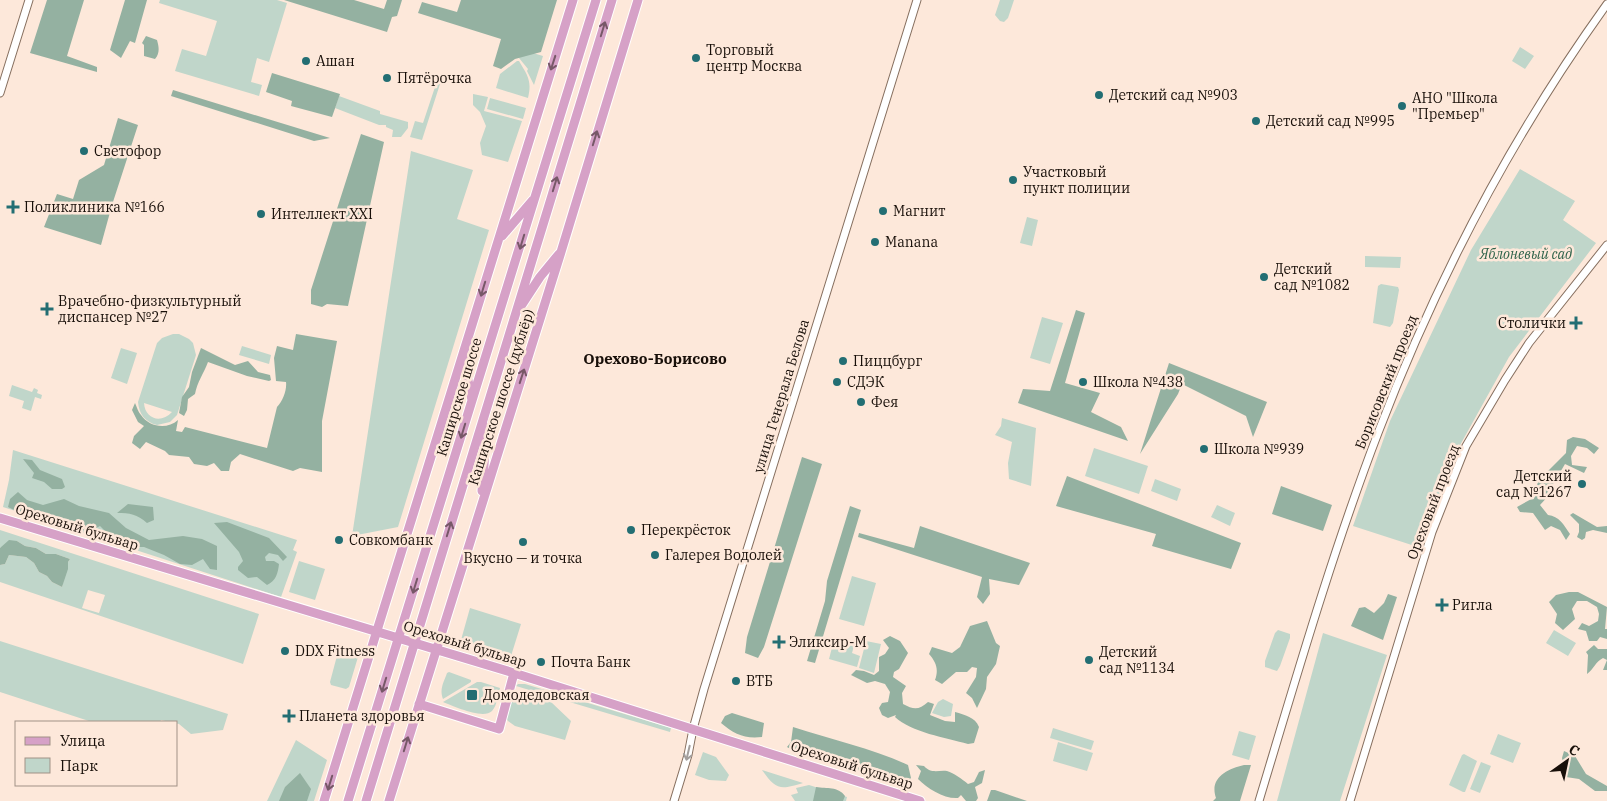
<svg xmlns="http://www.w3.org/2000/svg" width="1607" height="801" viewBox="0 0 1607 801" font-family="'IBM Plex Serif',serif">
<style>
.green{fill:#c0d6ca;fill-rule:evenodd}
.forest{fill:#94b1a1}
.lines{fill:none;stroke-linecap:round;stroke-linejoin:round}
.minor-casing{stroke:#866f5f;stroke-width:9}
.major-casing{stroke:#fff;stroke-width:11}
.minor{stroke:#fff;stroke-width:7}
.major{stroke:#d6a1c7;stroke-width:9}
.oneway{stroke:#775868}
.oneway2{stroke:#a39f9d}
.poi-dot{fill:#236e73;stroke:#fde8da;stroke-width:2}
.labels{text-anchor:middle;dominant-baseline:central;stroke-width:5;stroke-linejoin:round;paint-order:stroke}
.poi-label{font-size:14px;fill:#180f09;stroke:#fde8da;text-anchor:start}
.park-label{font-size:14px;font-style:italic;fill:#2f634a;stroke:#fde8da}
.street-label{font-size:14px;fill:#180f09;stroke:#fde8da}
.neighbourhood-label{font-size:15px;font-weight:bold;fill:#180f09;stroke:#fde8da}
</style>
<rect width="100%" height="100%" fill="#fde8da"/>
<path class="green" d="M160 0H277L287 3 269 62 257 58 251 82 262 85 259 96 175 71 182 49 206 56 217 21 159 3Z
M1000 0H1014L1008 18 1004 22 1000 21 995 15Z
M1520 47 1534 56 1525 69 1512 61Z
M523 50 543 56 534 85 527 71 528 69 519 58Z
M517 61H519C528 76 532 81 528 98L496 88 500 74Z
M429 81 440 84 422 140 410 137 415 121 423 123 435 87 428 84Z
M473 94 488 97 484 111 522 121 508 162 482 155 480 143 486 126 480 112 473 105Z
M339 96 380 111V114L408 122V128L401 137H392L393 130 386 127V125H379L335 108Z
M490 98 526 108 523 119 487 109Z
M411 151 473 170 457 219 489 230 398 527 352 536Z
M1520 169 1575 201 1563 220 1596 243 1509 357 1459 447 1421 548 1353 526 1390 421 1471 250Z
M1027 217 1038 220 1032 246 1020 243Z
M1365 256 1401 257 1400 268 1365 267Z
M1381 284 1398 287 1399 290 1393 323 1390 327 1373 323 1378 286Z
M1042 317 1063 323 1050 364 1030 358Z
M173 334H179L189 339 193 343 196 355 177 415 170 422 157 425C145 422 139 414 138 402L157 343 162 338ZM144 403 172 412C161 424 145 419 144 403Z
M242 346 271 355 269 364 239 355Z
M121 348 137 353 127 384 111 378Z
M12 385 32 392 34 388 38 390 37 393 42 395 41 399 35 397 31 411 22 408 24 401 9 396Z
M1002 418 1036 428 1031 486 1009 479 1008 463 1012 442 995 435 1001 426Z
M1094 448 1148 466 1139 494 1085 476Z
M13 450 297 540 293 550 297 552 281 597 3 507 9 480Z
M1155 479 1181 489 1177 501 1151 491Z
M1217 505 1235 513 1230 526 1211 517Z
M0 530 259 614 243 664 0 582V565L5 564 9 555 26 557 34 563 39 572 47 576 52 582 62 587 68 562 70 559 56 554H46L36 548 25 546 17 541 0 548V551ZM88 590 105 595 99 613 82 608Z
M299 561 325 569 315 600 289 592Z
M852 576 876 583 864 626 839 619Z
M470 608 521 624 511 656 461 640Z
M1278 630 1290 634V638L1280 666 1277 671 1265 667V661L1275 633Z
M1554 630 1576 643 1568 656 1546 643Z
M1323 633 1387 655 1340 801H1277Z
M834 640 854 646 852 653 860 656 857 667 829 659Z
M0 641 228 714 223 730 191 734 179 724 161 720 160 722H92L0 692Z
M866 641 881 644 874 673 859 668Z
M341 650 356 655 358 657 349 687 346 689 331 685 330 682 338 652Z
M449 672 471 680V682L443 699C439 689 444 682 447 673Z
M477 682H481L500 688C498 695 497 706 492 711 483 720 454 706 443 702Z
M518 684H525L671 728 670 732 516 686Z
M514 690 551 702 571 721 565 740 515 726 508 721 506 718Z
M943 699 953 704 951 716 944 717 932 713 938 702Z
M1053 728 1094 741 1091 750 1050 738Z
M1239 731 1256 736 1249 760 1232 755Z
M1498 734 1521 743 1513 763 1490 754Z
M296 740 327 760 314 801H267Z
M1058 742 1093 753 1087 771 1053 761Z
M703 752 716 757 729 775 726 781 709 780 695 775Z
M1464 754 1477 761 1465 792H1463L1449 785 1462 755Z
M1481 762 1491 766 1480 793 1470 789Z
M762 770 803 783C780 790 776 790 762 770Z
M809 785 847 797 846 801H795L791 795 798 793 796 788Z"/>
<path class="forest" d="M47 0H84L67 56 97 67V72L30 53Z
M125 0H147L135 43 130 41 121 58 110 50Z
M284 0H354L384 9 387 0H402L397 16 392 17 387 32Z
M461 0H557L541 52 515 59 501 69 493 66 501 39 418 13 422 2 457 12Z
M146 36 157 40C159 47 160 53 155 59L144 56V45L142 43Z
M272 73 340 94 332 117 291 106 292 101 266 92Z
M173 90 330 138 314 141 171 96Z
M118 118 138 125 112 205 101 245 44 227 57 194 73 199 79 180 104 165Z
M361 134 384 142 348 306 327 304 322 307 311 304V290Z
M1076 310 1085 313 1065 383 1100 393 1091 412 1121 427 1128 441 1018 403 1023 389 1050 391Z
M296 334 337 341 322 421V472L300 468 293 471 240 454 231 462 229 471H221L214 463 207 466 194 464 189 457 169 455 165 451 146 442 140 449 132 443 134 436 144 426 138 422 132 410 135 403C137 407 138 412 141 415 149 427 167 430 178 420L176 431 182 432 185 427 267 448 277 407C283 401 287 390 286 382L276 381 274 358 277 346 293 350Z
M201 348 235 365 248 361 258 372 270 375 271 380 269 381 247 376 208 362C204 373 197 382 195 394L188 399 187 410 184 416 179 413 182 397 189 387 192 372Z
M1169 363 1267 402 1253 437 1246 416 1182 384 1178 394 1140 454Z
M1573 437 1585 439 1599 448 1594 454 1587 448 1577 446 1571 456 1572 465 1587 467 1584 473 1565 464 1552 486 1551 493 1540 505 1548 515C1559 516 1564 525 1570 534L1566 540 1560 530 1551 526 1545 530 1533 513 1520 512 1517 507 1535 497 1539 474 1547 472 1566 453 1567 440Z
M802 457 822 464 764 647 758 658 745 653 747 637Z
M23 459 32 460 40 470 62 479 65 487 62 489H52L44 482 32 478 34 473Z
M1067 476 1241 543 1231 569 1152 546 1156 534 1056 506Z
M1281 486 1332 505 1323 531 1272 514Z
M18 492 27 500 43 505 64 499 79 506 109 513 126 528 149 540 183 536 202 539 217 546V570L210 569 203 559 192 565 180 564 164 555 144 547H132L117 543 100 526 90 531 75 529 50 520 18 512 8 507 10 499Z
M128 504 153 507 154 520 147 523C137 514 130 513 117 513Z
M850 506 861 510 815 663 807 661 825 601 827 581Z
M1573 513 1597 527 1607 526V533L1593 530 1586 532 1585 538 1582 540 1577 537 1579 532V524L1570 515Z
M227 522 269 538 287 557 283 561 278 555 269 553 265 557 266 561H274L279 564C278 573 276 581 267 585L257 577 248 578 238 570V567L243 561 239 552 214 523Z
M920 526 1030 563 1019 585 989 579 990 594 983 604 977 597 982 577 858 537 859 533 914 548Z
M9 540 17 541 25 546 36 548 46 554H56L70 559 68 562V569L62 587 52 582 47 576 39 572 34 563 26 557 9 555 5 564 0 565V548Z
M1569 592H1578L1607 607 1605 629H1607V639L1600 637 1597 641H1589L1586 631 1578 629 1582 623 1589 626 1598 621 1599 614 1597 607 1587 601H1577L1572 609 1575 619 1563 630 1555 623 1557 614 1549 602 1556 595Z
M1388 594 1397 597 1383 640 1351 626 1359 608 1365 607 1374 613 1384 603Z
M987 621 996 643 1000 646 996 664 987 677 986 689 977 708 972 698 966 693 976 677 977 668 972 667 967 672H956L942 684 935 680C939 669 936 662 929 654L932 647 952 653 960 647 970 626Z
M890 636 900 641 908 653 899 669 894 672 893 677 906 686 902 693 903 704C914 710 919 710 928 702L934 704 930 715 945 721 955 722V712C965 715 975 717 979 727L974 743 968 744C946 738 911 732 895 717L896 715 888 718 882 715 879 708 882 703 888 702 890 692 885 684 875 681 867 683 851 675 856 670 864 671 874 675 879 671V657L885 654 889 648 883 640Z
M1594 645 1598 649H1607V670H1603L1607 660 1603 658C1595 662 1594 669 1587 674L1588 655 1586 652Z
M732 713 764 723 762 737C744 739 734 734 721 723L725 716Z
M793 727C832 740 872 748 908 765L911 778 906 784 829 762 817 754 794 751 787 747 791 742Z
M1564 751 1575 756 1586 774 1607 786V791H1595L1579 779 1566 777 1562 758Z
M916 765 924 766C931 774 938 770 947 771 954 773 962 779 968 784L974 782 979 772 985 770 982 783 975 787 978 798 976 801H966L961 795 958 798C944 799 928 789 918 779L921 771Z
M1244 765H1251L1240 801H1213L1216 798C1209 778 1227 769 1244 765Z
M300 773 311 789 307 801H279L285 787Z
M816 787C827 789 838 786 845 796L843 801H813Z
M991 790H995L1027 801H987Z"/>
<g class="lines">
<defs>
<path id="minor" d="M0 93 29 0
M674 801 688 755 693 729 704 689 917 0
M1259 801C1296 678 1332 553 1378 433 1436 281 1512 136 1607 4
M1350 801 1432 532 1466 446 1505 380 1529 343 1607 245"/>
<path id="major" d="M502 236 533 200
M521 306 540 277 559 254
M463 356 472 400
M482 491 485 452 483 424
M0 518 514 673 920 801
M419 704 499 729 514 673
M324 801 573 0
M348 801 596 0
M366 801 612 0
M389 801 561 252 638 0"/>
</defs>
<use href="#minor" class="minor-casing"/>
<use href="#major" class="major-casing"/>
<use href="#minor" class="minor"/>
<use href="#major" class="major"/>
</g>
<defs><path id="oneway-shaft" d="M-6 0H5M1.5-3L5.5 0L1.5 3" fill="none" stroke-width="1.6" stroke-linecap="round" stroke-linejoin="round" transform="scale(1.25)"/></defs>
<g class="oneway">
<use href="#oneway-shaft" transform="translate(603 29) rotate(-73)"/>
<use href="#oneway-shaft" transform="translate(553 63) rotate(108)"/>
<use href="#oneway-shaft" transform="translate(595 138) rotate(-73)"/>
<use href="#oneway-shaft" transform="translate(555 184) rotate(-73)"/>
<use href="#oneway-shaft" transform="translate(522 242) rotate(107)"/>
<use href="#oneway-shaft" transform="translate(483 289) rotate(107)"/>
<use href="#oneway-shaft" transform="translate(522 376) rotate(-72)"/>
<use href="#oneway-shaft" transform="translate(463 431) rotate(107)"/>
<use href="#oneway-shaft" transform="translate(449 529) rotate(-73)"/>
<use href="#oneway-shaft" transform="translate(415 586) rotate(107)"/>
<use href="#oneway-shaft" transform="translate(384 685) rotate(107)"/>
<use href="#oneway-shaft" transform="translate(406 744) rotate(-73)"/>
<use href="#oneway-shaft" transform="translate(330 783) rotate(107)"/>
</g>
<use class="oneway2" href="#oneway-shaft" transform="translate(688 753) rotate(103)"/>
<g class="poi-dot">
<circle cx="696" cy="58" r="5"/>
<circle cx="306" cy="61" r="5"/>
<circle cx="387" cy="78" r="5"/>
<circle cx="1099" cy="95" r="5"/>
<circle cx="1402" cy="106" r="5"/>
<circle cx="1256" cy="121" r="5"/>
<circle cx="84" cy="151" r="5"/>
<circle cx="1013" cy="180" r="5"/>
<path d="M10.5 199.5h5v5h5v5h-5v5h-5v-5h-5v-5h5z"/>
<circle cx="883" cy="211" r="5"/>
<circle cx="261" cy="214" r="5"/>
<circle cx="875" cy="242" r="5"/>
<circle cx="1264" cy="277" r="5"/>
<path d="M44.5 301.5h5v5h5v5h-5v5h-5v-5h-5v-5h5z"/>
<path d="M1573.5 315.5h5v5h5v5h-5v5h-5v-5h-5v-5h5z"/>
<circle cx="843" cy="361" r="5"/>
<circle cx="837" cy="382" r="5"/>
<circle cx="1083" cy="382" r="5"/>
<circle cx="861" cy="402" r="5"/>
<circle cx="1204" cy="449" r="5"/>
<circle cx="1582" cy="484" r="5"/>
<circle cx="631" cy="530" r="5"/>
<circle cx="339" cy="540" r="5"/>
<circle cx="523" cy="542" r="5"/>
<circle cx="655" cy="555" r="5"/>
<path d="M1439.5 597.5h5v5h5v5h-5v5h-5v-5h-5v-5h5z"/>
<path d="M776.5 634.5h5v5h5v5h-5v5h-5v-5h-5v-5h5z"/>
<circle cx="285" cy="651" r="5"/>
<circle cx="1089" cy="660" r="5"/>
<circle cx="541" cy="662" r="5"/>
<circle cx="736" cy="681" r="5"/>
<rect x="466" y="689" width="12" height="12" rx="2.5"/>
<path d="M286.5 708.5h5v5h5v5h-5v5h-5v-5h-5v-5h5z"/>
</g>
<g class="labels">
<g class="poi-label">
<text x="706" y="50">Торговый<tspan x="706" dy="16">центр Москва</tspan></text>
<text x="316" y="61">Ашан</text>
<text x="397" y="78">Пятёрочка</text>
<text x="1109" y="95">Детский сад №903</text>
<text x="1412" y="98">АНО "Школа<tspan x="1412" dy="16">"Премьер"</tspan></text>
<text x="1266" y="121">Детский сад №995</text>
<text x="94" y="151">Светофор</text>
<text x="1023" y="172">Участковый<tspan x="1023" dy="16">пункт полиции</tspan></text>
<text x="24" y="207">Поликлиника №166</text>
<text x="893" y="211">Магнит</text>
<text x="271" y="214">Интеллект XXI</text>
<text x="885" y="242">Manana</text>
<text x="1274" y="269">Детский<tspan x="1274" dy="16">сад №1082</tspan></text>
<text x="58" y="301">Врачебно-физкультурный<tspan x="58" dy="16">диспансер №27</tspan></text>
<text x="1566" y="323" text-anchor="end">Столички</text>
<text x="853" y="361">Пиццбург</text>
<text x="847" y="382">СДЭК</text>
<text x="1093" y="382">Школа №438</text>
<text x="871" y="402">Фея</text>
<text x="1214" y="449">Школа №939</text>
<text x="1572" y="476" text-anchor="end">Детский<tspan x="1572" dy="16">сад №1267</tspan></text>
<text x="641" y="530">Перекрёсток</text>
<text x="349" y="540">Совкомбанк</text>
<text x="665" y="555">Галерея Водолей</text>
<text x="523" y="558" text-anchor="middle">Вкусно — и точка</text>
<text x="1452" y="605">Ригла</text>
<text x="789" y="642">Эликсир-М</text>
<text x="295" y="651">DDX Fitness</text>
<text x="1099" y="652">Детский<tspan x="1099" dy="16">сад №1134</tspan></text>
<text x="551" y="662">Почта Банк</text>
<text x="746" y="681">ВТБ</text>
<text x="483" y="695">Домодедовская</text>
<text x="299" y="716">Планета здоровья</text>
</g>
<g class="park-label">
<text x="1526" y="254">Яблоневый сад</text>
</g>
<g class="street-label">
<text transform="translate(1386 382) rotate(-68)">Борисовский проезд</text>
<text transform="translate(781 396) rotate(-73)">улица Генерала Белова</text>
<text transform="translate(459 397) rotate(-73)">Каширское шоссе</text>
<text transform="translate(501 397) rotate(-72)">Каширское шоссе (дублёр)</text>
<text transform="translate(1433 502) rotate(-69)">Ореховый проезд</text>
<text transform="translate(77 527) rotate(17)">Ореховый бульвар</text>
<text transform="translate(465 644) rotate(17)">Ореховый бульвар</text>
<text transform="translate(852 765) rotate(18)">Ореховый бульвар</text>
</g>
<g class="neighbourhood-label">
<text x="655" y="358">Орехово-Борисово</text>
</g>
</g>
<rect x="15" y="721" width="162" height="65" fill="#fde8da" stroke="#a19186"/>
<rect x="25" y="737" width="25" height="8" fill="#d6a1c7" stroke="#a19186"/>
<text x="60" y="746" font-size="15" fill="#180f09">Улица</text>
<rect x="25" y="758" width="25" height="15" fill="#c0d6ca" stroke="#a19186"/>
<text x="60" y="771" font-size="15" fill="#180f09">Парк</text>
<g transform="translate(1567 761) rotate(33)" stroke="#fde8da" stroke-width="4" paint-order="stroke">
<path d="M0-4L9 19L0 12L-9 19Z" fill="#180f09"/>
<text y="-8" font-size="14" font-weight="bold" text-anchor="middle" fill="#180f09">С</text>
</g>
</svg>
